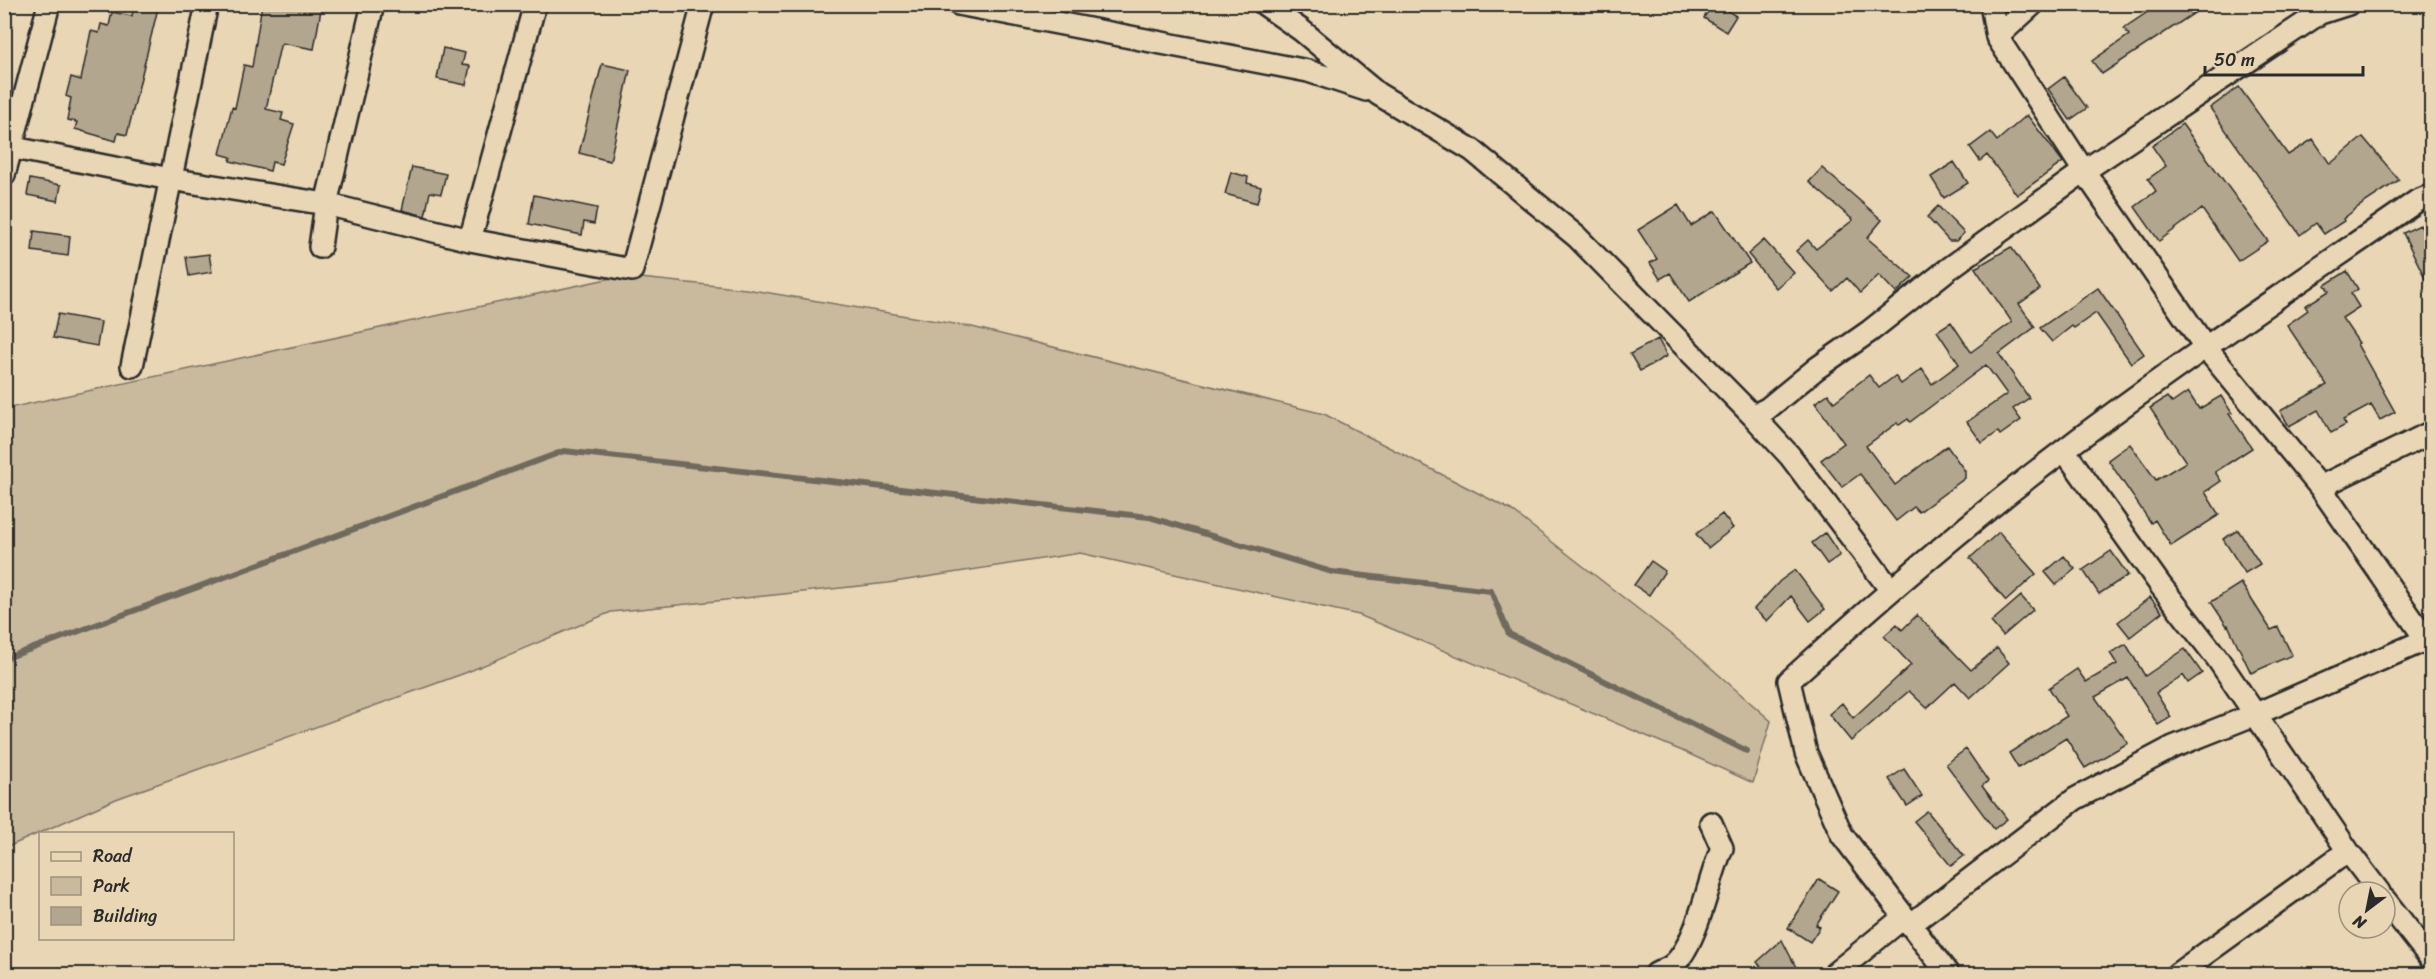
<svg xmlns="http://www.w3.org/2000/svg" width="2436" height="979" viewBox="0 0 2436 979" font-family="Sriracha,sans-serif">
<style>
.green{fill:#c9ba9e;stroke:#7a7264;stroke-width:1.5}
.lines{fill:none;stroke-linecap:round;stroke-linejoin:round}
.stream{stroke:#6f695d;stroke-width:6}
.building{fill:#b3a68e;stroke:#2b2b2b;stroke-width:1.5}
.minor-casing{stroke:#2b2b2b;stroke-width:26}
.minor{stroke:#e8d6b4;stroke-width:21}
</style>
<rect width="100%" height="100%" fill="#e8d6b4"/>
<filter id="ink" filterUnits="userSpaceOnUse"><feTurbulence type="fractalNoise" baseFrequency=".0167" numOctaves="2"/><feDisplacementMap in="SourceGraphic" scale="12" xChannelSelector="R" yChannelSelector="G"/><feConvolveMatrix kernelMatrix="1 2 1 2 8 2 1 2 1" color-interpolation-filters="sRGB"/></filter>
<g filter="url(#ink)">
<path class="green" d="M621 276 746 289 972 327 1324 414 1511 510 1692 651 1771 721 1753 783 1687 753 1359 615 1080 553 888 583 611 612 465 673 116 799 5 848 4 409Z"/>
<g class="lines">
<path class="stream" d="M4 659 564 451 1149 517 1332 572 1491 591 1509 634 1747 751"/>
</g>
<path class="building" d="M134 4H159L127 135 118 133 116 141 75 129 77 122 67 120 71 98 66 96 71 77 81 80 91 31 99 33 101 24 109 26 112 12 132 16Z
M262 4H322L314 49 282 43 280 46 266 109 283 113 281 120 294 124 281 164 272 162 270 171 230 161 231 157 220 154 232 107 235 108 244 65 252 67Z
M1712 4H1717L1736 16 1726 32 1704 18Z
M2145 4H2208L2102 74 2092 61 2129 35 2124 28 2149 11Z
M443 48 465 53 462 65 470 66 466 85 437 79Z
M602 64 630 70 610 161 579 153Z
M2064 77 2087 108 2070 120 2048 89Z
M2239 87 2288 155 2313 139 2330 164 2363 137 2399 180 2358 207 2343 219 2344 221 2324 234 2316 223 2300 235 2210 108Z
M2027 115 2063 162 2017 195 1987 155 1980 161 1970 147 1990 132 1997 141Z
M2182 124 2268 241 2238 261 2202 209 2159 241 2135 207 2156 191 2148 179 2166 166 2152 146Z
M1954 162 1968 183 1944 198 1931 177Z
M412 167 446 174 441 194 430 192 425 216 402 210Z
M1822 168 1882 220 1867 238 1913 277 1896 293 1879 275 1860 293 1847 278 1833 291 1796 251 1808 240 1816 249 1853 220 1809 182Z
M1231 172 1248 177 1247 183 1261 187 1257 203 1225 194Z
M30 179 61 185 58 201 27 195Z
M534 195 597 208 594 224 584 222 582 235 529 224Z
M1678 205 1691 226 1715 211 1750 263 1689 302 1670 273 1660 279 1650 263 1657 259 1638 230Z
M1938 206 1964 233 1956 241H1949L1927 217Z
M2420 225 2432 248V292L2403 233Z
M34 231 70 236 68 256 32 251Z
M1764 240 1794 273 1776 288 1748 254Z
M2011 247 2040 289 2019 304 2035 327 1999 354 2029 398 2013 409 2021 420 2000 435 1998 432 1982 443 1967 422 2007 394 1986 365 1910 422 1908 419 1899 425 1897 423 1866 446 1895 485 1947 446 1965 471V478L1919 512 1914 507 1896 521 1860 474 1842 487 1821 460 1844 443 1815 403 1828 394 1834 402 1869 375 1879 388 1895 376 1901 384 1922 369 1932 384 1959 364 1937 331 1951 322 1971 352 2012 322 1975 268Z
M209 254 212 272 189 276 186 257Z
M2347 271 2358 289 2351 294 2359 307 2342 318 2359 343 2357 344 2395 412 2380 420 2371 405 2343 420 2346 425 2331 433 2318 410 2289 426 2280 411 2327 385 2287 325 2308 310 2305 306 2329 291 2325 285Z
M2098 288 2144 354 2131 363 2096 313 2074 328 2072 326 2052 342 2040 328Z
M58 314 101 322 97 346 53 338Z
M1658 339 1667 356 1640 371 1630 354Z
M2188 392 2199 409 2221 396 2232 413 2229 414 2252 448 2215 472 2221 481 2205 492 2219 515 2171 546 2155 520 2151 523 2108 460 2130 444 2156 480 2186 462 2150 408 2167 397 2172 403Z
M1722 514 1733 528 1708 548 1696 534Z
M2238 530 2260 564 2245 573 2223 539Z
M1999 532 2036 574 2006 601 1970 558Z
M1825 533 1840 555 1827 564 1812 543Z
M2111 551 2128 575 2099 594 2083 570Z
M2064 556 2075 569 2056 585 2045 572Z
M1651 561 1665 571 1649 595 1634 585Z
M1795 570 1825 609 1810 621 1791 596 1767 621 1754 609 1780 581Z
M2241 583 2271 630 2278 627 2292 655 2251 673 2228 625 2227 626 2211 602Z
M2021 596 2033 610 2003 636 1991 622Z
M2150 597 2162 612 2130 637 2118 622Z
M1917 615 1971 670 1997 648 2009 663 1970 698 1955 682 1927 708 1909 691 1851 741 1829 714 1842 703 1853 718 1911 665 1884 636 1897 624 1902 630Z
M2126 644 2145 676 2185 649 2202 673 2188 683 2183 675 2156 693 2171 717 2158 725 2128 678 2095 697 2128 743 2085 768 2066 738 2018 768 2009 753 2067 716 2049 688 2077 669 2086 682 2117 664 2110 653Z
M1966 749 1988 781 1982 786 2007 819 1994 829 1946 764Z
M1904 769 1922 796 1907 806 1889 779Z
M1927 811 1964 856 1951 866 1914 821Z
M1819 879 1838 891 1816 925 1820 927 1810 942 1788 928Z
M1782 940 1800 975H1769L1757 962Z"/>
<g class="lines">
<defs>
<path id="minor" d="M958 4 1308 71 1366 90
M1264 4 1301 30 1378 94 1472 150 1577 237 1753 416 1790 456 1890 589
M1991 4 1997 37
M2033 4 1997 37 2084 171 2206 348 2320 487 2432 648
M4 146 170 179 326 204 470 240 632 270 703 4
M4 175 49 4
M470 240 535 4
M320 247 326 204 373 4
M132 366 207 4
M1753 416 1767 409 1817 368 1870 331 1947 270 2084 171 2320 13 2348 4
M2064 450 2161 586 2217 658 2348 851 2379 892
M2320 487 2432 432
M2385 900 2432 960
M1910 925 2075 799 2173 747 2256 714 2432 637
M1656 974C1661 971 1668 969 1673 965 1698 943 1708 880 1722 848L1711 823
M1834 974 1904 917
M1948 974 1842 835 1806 753 1789 681C1878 600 1969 522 2064 450 2179 363 2299 283 2417 201L2432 195
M2177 974 2348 851"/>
</defs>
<use href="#minor" class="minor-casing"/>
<use href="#minor" class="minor"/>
</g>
</g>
<rect width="2436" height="979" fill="none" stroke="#e8d6b4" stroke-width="24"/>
<rect x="12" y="12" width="2412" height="955" fill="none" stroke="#2b2b2b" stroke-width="2" filter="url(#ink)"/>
<rect x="39" y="832" width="195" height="108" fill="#e8d6b4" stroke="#9c927d" stroke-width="1.5"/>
<rect x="51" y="852" width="30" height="9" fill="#e8d6b4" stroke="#9c927d" stroke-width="1.5"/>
<text x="93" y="862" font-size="18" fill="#2b2b2b">Road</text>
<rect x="51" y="877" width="30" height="18" fill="#c9ba9e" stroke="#9c927d" stroke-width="1.5"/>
<text x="93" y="892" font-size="18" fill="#2b2b2b">Park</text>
<rect x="51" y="907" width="30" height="18" fill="#b3a68e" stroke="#9c927d" stroke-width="1.5"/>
<text x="93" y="922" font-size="18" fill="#2b2b2b">Building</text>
<g transform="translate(2367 910) rotate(212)"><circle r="28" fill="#e8d6b4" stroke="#9c927d" stroke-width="1.5"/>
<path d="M0-4.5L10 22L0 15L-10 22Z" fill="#2b2b2b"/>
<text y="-9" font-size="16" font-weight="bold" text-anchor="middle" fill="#2b2b2b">N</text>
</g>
<path d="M2205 66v9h158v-9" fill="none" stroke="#2b2b2b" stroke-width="3"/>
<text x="2214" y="66" font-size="18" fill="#2b2b2b" stroke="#e8d6b4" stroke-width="4.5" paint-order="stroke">50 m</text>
</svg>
